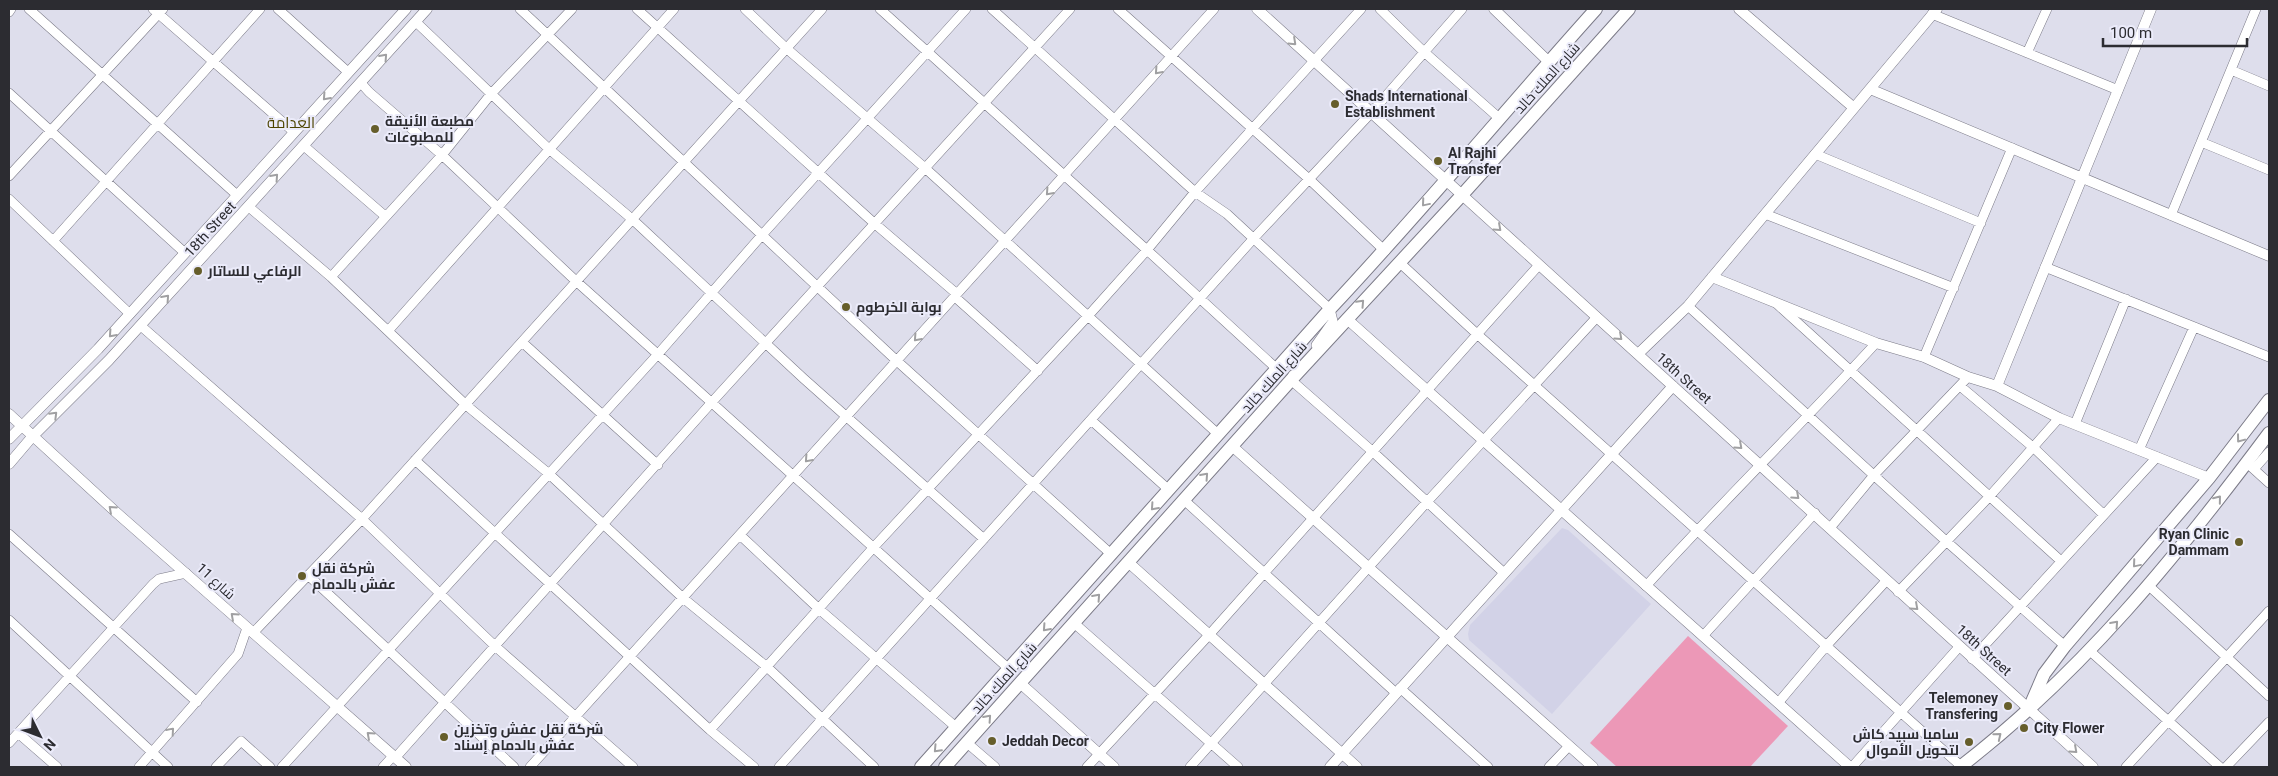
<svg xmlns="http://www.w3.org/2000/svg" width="2278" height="776" viewBox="0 0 2278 776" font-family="Roboto,Cairo,sans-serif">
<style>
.built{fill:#d2d2e7}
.green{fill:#ec98b7}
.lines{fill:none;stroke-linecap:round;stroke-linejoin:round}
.minor-casing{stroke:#7c7b88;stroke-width:10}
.tertiary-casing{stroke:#7c7b88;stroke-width:11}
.primary-casing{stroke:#7c7b88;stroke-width:14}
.minor{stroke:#fff;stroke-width:9}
.tertiary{stroke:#fff;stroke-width:10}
.primary{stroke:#fff;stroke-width:12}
.oneway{stroke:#a0a0a2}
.poi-dot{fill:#665e2b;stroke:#ebebfa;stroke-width:2}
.labels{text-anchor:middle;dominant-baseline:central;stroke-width:4;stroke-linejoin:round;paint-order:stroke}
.street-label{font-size:14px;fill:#2c2c31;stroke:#ebebfa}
.poi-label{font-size:14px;font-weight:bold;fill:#2c2c31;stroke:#ebebfa;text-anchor:start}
.neighbourhood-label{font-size:15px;fill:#4d4400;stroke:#ebebfa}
</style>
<rect width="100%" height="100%" fill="#dedeec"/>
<path class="built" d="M1562 528 1568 530 1651 604 1552 714 1469 640 1468 634 1470 625Z"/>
<path class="green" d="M1688 636 1788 726 1750 767H1617L1590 743Z"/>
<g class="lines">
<defs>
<path id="minor" d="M29 9 237 195
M153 9 294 132
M278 9 348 72
M520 9 897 361 1111 554
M637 9 874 223 957 294
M745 9 786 48 925 168 1218 434
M880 9 1147 250 1277 369
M992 9 1195 192 1227 214 1330 309 1333 321 1316 345
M1118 9 1309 179 1385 251
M1380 9 1423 51 1499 118
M9 12 11 9
M1932 14 2118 90
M416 22 549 149 632 219 803 378 984 539
M2027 53 2047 9
M2231 70 2269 86
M361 83 369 92 442 155 577 282 1009 669
M9 93 185 253
M2201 142 2269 170
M304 146 385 216
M1815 154 1981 223
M9 176 163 9
M9 199 130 314
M249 207 331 277 466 405 548 473 683 598 767 667 874 767
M1765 214 1954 288
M2171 215 2256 9
M53 241 260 9
M1399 262 1477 334 1961 766
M2045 267 2269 357
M331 277 442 155 491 94 572 9
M955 297 1038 371
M1778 305 2061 561
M1688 306 1946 541 2065 646
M141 326 362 519 495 646 633 767
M388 331 674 9
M522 342 658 465
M1924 357 2012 148
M1293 375 1291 380 1372 451 1503 572
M1960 386 2034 448 2104 515
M1091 420 1169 490
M2075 424 2126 299
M2139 450 2194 327
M415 460 710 730 754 767
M2247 463 2269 483
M2254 469 2269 452
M1184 500 1396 693
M1830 528 1874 475 1968 377
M9 534 197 702
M740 535 819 609 957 728
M309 576 514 767
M1646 586C1721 503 1801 425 1876 343
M2149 586 2269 696
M1898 592 1989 497 2059 418
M9 620 168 767
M1074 623 1238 767
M253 633 362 519 822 9
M1703 636 1815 513
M2090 651 2220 767
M1972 659 2157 457
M1400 688 1488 767
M1778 703 1827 645 1886 581
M710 730 873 548 1088 316 1147 250 1195 192 1361 9
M18 733 57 767
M966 742 995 767
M9 743 153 584 159 579 186 573
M396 757 712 402 1070 9
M139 767 238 654 247 628
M216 767 241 741 270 767
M282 767 659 353 762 235 966 9
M383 767 393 756
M530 767 1214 9
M779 767 1254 238 1371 113 1462 9
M1087 767 1209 635 1539 265
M1190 767 1426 503 1597 317
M1549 767 1569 746
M1852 767 1959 647
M2126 767 2269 611
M2226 767 2269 722"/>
<path id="tertiary" d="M1257 9 2093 767
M1494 9 1549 62
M1739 9 1854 108
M1870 89 2269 256
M1712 277 1876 343 1924 357 1968 377 1997 386 2059 418 2209 478
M1347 319 1850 767
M1638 354 1688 306 1937 9
M1997 386 2151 9
M9 414 118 514 406 767
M9 439 98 349 406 9
M1232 446 1593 767
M9 464 32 437 109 360 427 9
M1128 562 1357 767
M1020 683 1114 767
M1330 767 1673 386"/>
<path id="primary" d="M2031 704 2044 674 2065 646 2209 478 2269 400
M921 767 1330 309C1422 211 1507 108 1596 9
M945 767 1291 380 1462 195 1629 9
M1960 767C2081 674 2178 555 2269 433"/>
</defs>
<use href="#minor" class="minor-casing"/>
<use href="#tertiary" class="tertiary-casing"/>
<use href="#primary" class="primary-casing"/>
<use href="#minor" class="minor"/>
<use href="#tertiary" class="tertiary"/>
<use href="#primary" class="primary"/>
</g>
<defs><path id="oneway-chevron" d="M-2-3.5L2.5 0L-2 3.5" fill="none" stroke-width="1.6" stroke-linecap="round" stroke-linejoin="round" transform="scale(1.25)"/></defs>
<g class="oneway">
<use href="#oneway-chevron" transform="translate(1293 42) rotate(43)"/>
<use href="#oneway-chevron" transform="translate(384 57) rotate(-48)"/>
<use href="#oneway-chevron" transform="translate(1158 71) rotate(132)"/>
<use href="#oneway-chevron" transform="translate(326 97) rotate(132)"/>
<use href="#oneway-chevron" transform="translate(275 177) rotate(-48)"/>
<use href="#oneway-chevron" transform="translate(1049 192) rotate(132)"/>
<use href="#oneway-chevron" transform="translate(1425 203) rotate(130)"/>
<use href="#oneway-chevron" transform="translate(1498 228) rotate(42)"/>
<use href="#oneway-chevron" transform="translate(166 298) rotate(-48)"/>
<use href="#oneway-chevron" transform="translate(1361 303) rotate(-47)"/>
<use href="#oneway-chevron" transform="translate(112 334) rotate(132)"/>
<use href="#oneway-chevron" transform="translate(1619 337) rotate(42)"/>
<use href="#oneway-chevron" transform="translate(917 338) rotate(132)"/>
<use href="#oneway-chevron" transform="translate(54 415) rotate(-45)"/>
<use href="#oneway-chevron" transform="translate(2240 439) rotate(127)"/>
<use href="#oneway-chevron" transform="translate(1739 446) rotate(42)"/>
<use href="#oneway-chevron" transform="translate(808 459) rotate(132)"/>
<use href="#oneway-chevron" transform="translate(1205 476) rotate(-48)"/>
<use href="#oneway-chevron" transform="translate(1796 496) rotate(42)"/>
<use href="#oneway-chevron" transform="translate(2218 499) rotate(-51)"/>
<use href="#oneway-chevron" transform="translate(1154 507) rotate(132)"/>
<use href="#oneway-chevron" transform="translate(112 509) rotate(-138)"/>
<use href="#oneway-chevron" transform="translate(2136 564) rotate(130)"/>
<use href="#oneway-chevron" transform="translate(1097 597) rotate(-48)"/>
<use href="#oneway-chevron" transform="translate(1915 607) rotate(42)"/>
<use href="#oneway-chevron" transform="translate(234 616) rotate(-138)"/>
<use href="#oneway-chevron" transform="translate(2115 624) rotate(-48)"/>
<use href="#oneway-chevron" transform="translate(1046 628) rotate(132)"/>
<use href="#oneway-chevron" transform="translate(988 718) rotate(-48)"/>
<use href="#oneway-chevron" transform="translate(171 731) rotate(-49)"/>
<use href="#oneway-chevron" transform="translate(370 735) rotate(-138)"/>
<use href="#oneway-chevron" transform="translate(1998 736) rotate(-39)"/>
<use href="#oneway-chevron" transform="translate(937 749) rotate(133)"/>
<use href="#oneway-chevron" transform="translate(2074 750) rotate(42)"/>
</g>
<g class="poi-dot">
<circle cx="1335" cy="104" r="5"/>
<circle cx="375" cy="129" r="5"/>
<circle cx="1438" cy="161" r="5"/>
<circle cx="198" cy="271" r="5"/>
<circle cx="846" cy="307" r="5"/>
<circle cx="2239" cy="542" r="5"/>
<circle cx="302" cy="576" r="5"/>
<circle cx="2008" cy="706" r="5"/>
<circle cx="2024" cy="728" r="5"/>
<circle cx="444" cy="737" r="5"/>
<circle cx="992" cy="741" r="5"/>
<circle cx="1969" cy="742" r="5"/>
</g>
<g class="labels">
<g class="street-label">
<text transform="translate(1547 78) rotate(-48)">شارع الملك خالد</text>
<text transform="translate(210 229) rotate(-48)">18th Street</text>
<text transform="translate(1274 377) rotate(-48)">شارع الملك خالد</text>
<text transform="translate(1684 378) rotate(42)">18th Street</text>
<text transform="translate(216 581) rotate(42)">شارع 11</text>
<text transform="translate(1984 650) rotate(42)">18th Street</text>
<text transform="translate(1004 678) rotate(-48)">شارع الملك خالد</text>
</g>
<g class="poi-label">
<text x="1345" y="96">Shads International<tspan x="1345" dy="16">Establishment</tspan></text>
<text x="385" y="121">مطبعة الأنيقة<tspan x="385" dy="16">للمطبوعات</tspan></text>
<text x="1448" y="153">Al Rajhi<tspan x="1448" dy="16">Transfer</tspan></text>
<text x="208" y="271">الرفاعي للساتار</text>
<text x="856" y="307">بوابة الخرطوم</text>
<text x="2229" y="534" text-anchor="end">Ryan Clinic<tspan x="2229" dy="16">Dammam</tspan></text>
<text x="312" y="568">شركة نقل<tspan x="312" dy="16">عفش بالدمام</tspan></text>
<text x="1998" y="698" text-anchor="end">Telemoney<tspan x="1998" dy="16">Transfering</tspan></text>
<text x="2034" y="728">City Flower</text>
<text x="454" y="729">شركة نقل عفش وتخزين<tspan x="454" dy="16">عفش بالدمام إسناد</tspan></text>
<text x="1959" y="734" text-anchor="end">سامبا سبيد كاش<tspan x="1959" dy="16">لتحويل الأموال</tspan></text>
<text x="1002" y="741">Jeddah Decor</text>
</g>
<g class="neighbourhood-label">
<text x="291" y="123">العدامة</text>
</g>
</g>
<rect width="2278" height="776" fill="none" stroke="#2c2c31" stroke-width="20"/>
<g transform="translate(40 736) rotate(132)" stroke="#ebebfa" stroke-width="4" paint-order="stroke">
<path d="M0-4L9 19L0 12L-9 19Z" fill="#2c2c31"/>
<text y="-8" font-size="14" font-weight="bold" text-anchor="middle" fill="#2c2c31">N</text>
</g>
<path d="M2103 38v8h144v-8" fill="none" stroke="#2c2c31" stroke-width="2.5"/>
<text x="2110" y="38" font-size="15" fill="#2c2c31" stroke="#ebebfa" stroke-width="4" paint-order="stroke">100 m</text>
</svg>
